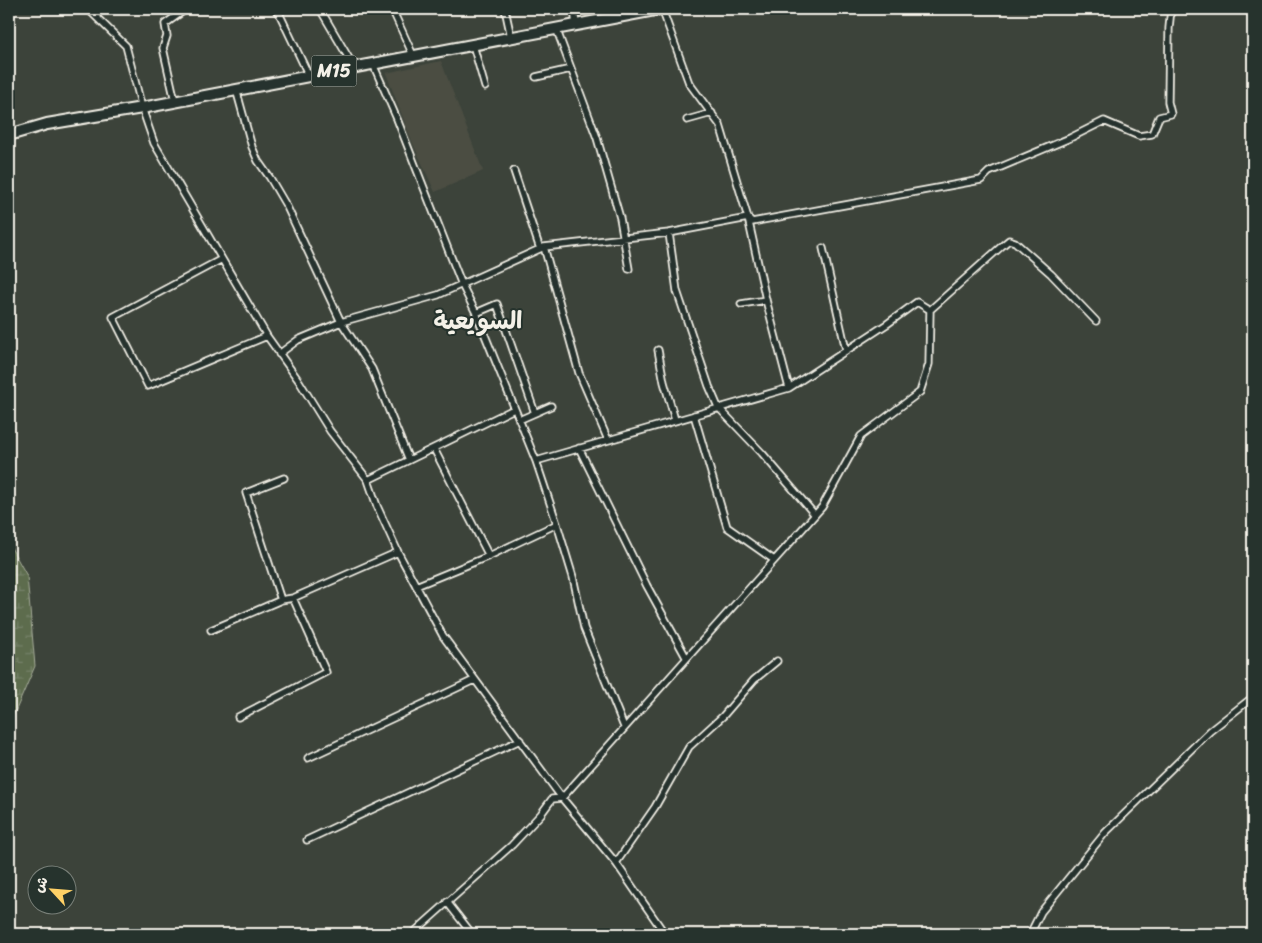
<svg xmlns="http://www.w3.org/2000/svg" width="1262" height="943" viewBox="0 0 1262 943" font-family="Sriracha,'Playpen Sans Arabic',sans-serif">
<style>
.built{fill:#4b4e43}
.wetland{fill:url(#wetland-marsh);stroke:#a8ae9b}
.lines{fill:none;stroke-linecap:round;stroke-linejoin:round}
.minor-casing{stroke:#f4f1e8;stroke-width:9}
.trunk-casing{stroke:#f4f1e8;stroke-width:14}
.minor{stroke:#26332d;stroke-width:5.5}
.trunk{stroke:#26332d;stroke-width:10}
.labels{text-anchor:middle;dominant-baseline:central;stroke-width:4;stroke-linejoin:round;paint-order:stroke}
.shield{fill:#26332d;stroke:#b6b8b0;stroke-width:1}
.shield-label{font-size:18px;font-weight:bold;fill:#f4f1e8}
.district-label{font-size:24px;font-weight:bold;fill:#f4f1e8;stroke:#26332d}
</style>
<defs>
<pattern id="wetland-marsh" width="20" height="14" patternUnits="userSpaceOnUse" patternTransform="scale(1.25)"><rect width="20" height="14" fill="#5d6c4e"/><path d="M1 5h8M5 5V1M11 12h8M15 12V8" fill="none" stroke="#758168"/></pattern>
</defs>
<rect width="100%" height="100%" fill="#3c433a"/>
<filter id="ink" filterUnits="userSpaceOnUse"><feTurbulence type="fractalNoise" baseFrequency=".02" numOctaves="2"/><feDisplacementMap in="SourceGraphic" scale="10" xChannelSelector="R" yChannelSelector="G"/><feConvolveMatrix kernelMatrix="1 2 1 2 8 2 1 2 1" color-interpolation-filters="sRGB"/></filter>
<g filter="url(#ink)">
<path class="built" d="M441 61 483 171 435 192 411 139 386 73Z"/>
<path class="wetland" d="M9 544 27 576 35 666 9 726Z"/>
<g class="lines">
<defs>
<path id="minor" d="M88 9 126 46 142 108 154 143 267 336 299 381 330 431 368 480 377 506 398 552 443 636 562 798 616 863 665 934
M275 9 280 15 309 76
M320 9 354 67
M392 9 413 55
M505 9 511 37
M574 9 576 25
M662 9 689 83 720 125 748 218 766 300 789 388
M556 28 597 138 620 218 629 269
M473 45 485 87
M373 64 397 119 462 285 476 313 536 461 557 524 573 577 584 628 624 727
M536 77 571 69
M236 89 252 147 258 161 270 178 287 207 341 322 372 369 409 460
M175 101 163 48 167 36 165 24 186 9
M687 120 712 113
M514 171 540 249
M669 233 677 291 709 386 718 407 762 453 815 515
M544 247 579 373 608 440
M823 248 846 350
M222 259 113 317 148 386 267 336
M741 304 766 300
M476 313 497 304 535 413
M658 350 664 382 675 420
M279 354 298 340 341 322 438 295 544 247 669 233 748 218 752 222 981 180 989 172 1070 138 1104 121 1139 136 1152 134 1159 117 1171 114 1168 102 1169 28 1171 9
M694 415 727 527 774 560
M519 420 551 406
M579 448 647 586 686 657
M434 449 489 556
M536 461 789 388 887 324 917 302 930 310
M368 480 514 409
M416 586 489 556 557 524
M281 600 246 493 284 478
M211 630 281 600 293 598 398 552
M238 717 326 672 293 598
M308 758 474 680
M307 840 520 740
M616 863 655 807 689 747 723 716 754 680 777 661
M447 902 472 934
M412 934 512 845 541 814 552 799 562 798 822 507 861 436 920 392 929 364 930 310 1003 245 1009 240 1015 242 1051 274 1096 321
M1030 934 1041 912 1105 833 1210 731 1253 697"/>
<path id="trunk" d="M9 135 47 124 142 108 660 9"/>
</defs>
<use href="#minor" class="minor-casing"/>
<use href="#trunk" class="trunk-casing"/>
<use href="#minor" class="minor"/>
<use href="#trunk" class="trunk"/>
</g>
</g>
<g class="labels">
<rect class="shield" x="311.5" y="55.5" width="45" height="31" rx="4"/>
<g class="shield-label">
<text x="334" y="71">M15</text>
</g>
<g class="district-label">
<text x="478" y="321">السويعية</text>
</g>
</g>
<rect width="1262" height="943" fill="none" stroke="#26332d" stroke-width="30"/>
<rect x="15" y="15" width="1232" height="913" fill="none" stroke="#f4f1e8" stroke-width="2" filter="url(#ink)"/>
<g transform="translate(52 890) rotate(296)"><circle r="24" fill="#26332d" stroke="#787f78"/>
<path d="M0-4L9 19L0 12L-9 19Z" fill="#ffd166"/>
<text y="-8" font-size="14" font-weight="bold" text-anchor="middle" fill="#f4f1e8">ش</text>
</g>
</svg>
